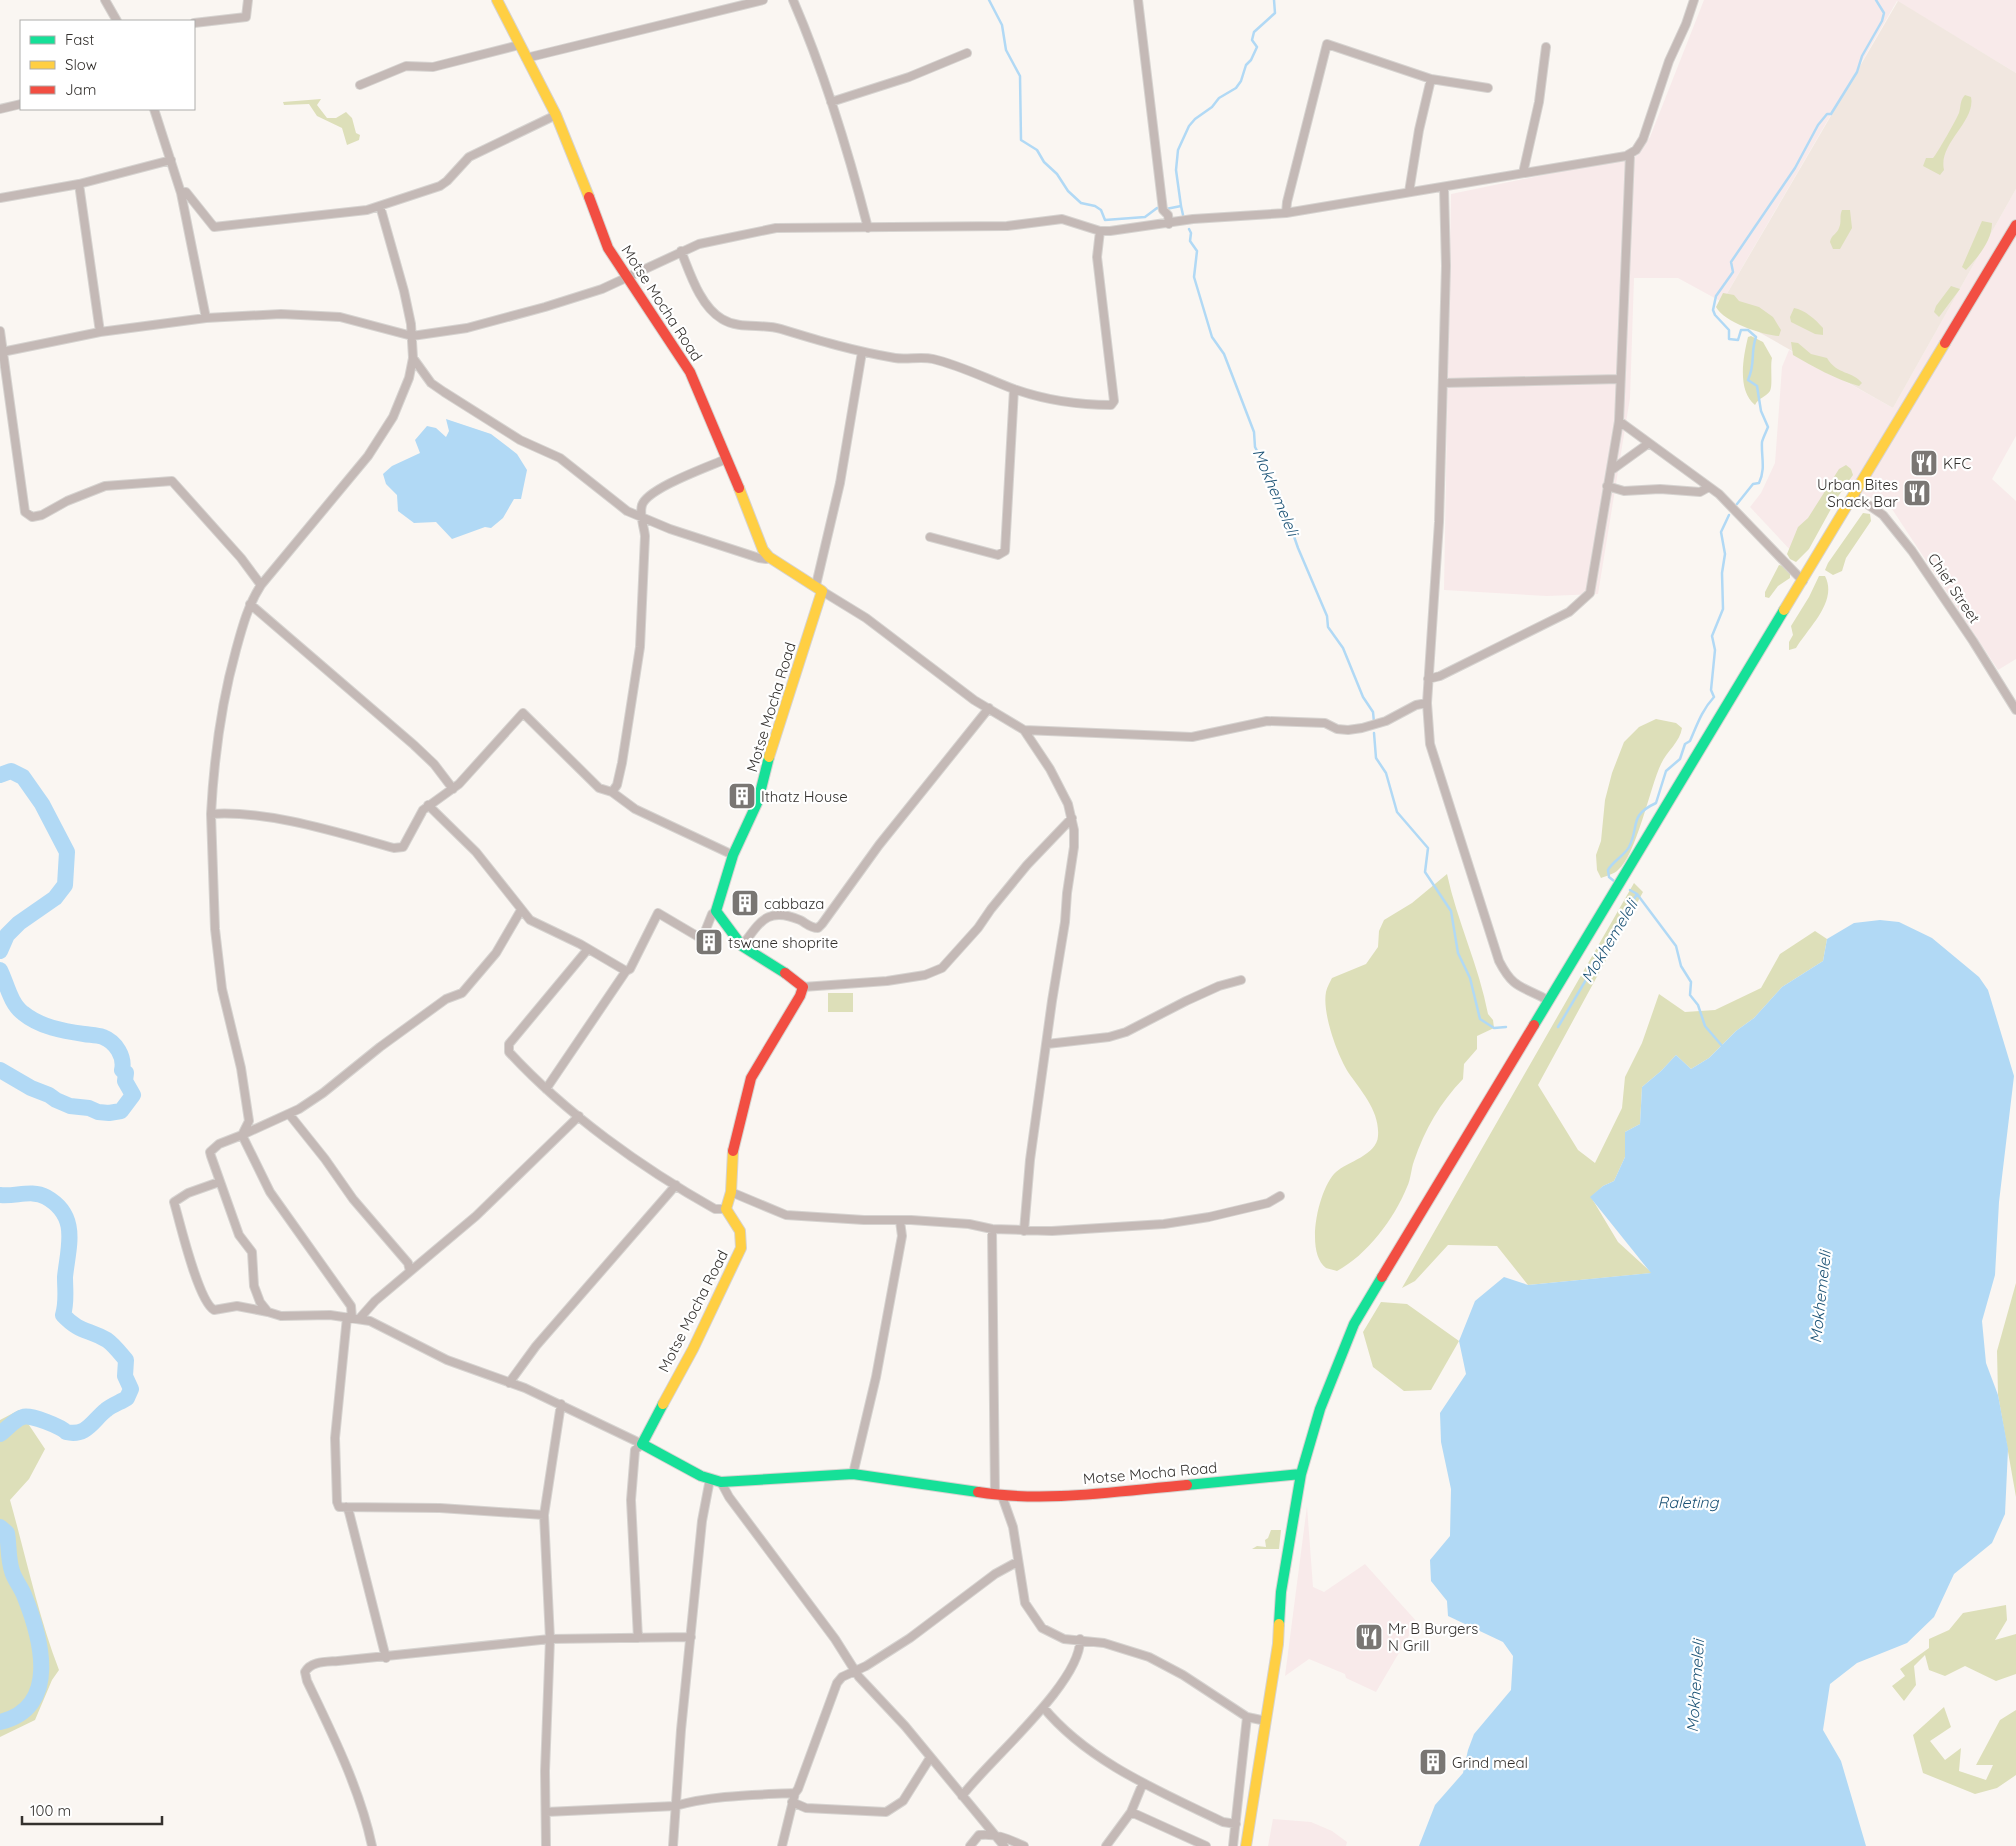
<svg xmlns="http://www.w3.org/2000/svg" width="2016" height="1846" viewBox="0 0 2016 1846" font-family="Quicksand,sans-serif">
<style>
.commercial{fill:#f8eaea}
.built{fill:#f1e7e0}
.green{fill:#dddfb9}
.water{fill:#b1d9f5}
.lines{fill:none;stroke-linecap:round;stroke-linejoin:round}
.stream{stroke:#b1d9f5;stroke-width:2.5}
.river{stroke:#b1d9f5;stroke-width:16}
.street-casing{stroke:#d6d3d0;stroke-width:10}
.fast-casing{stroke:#d6d3d0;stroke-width:12}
.slow-casing{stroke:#d6d3d0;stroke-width:12}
.jam-casing{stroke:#d6d3d0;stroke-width:12}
.street{stroke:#c4b9b6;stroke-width:8}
.fast{stroke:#16e098;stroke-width:10}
.slow{stroke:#ffcf43;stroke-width:10}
.jam{stroke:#f24e42;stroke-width:10}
.labels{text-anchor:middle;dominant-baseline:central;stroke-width:4.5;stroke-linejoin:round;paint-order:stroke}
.street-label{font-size:15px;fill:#34312e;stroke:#fff}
.poi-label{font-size:15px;fill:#34312e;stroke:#fff;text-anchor:start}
.water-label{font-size:16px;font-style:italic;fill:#1c5376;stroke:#fff}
</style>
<rect width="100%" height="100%" fill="#faf6f2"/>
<path class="commercial" d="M1704 0H2016V73L1897 1 1722 302 1678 278H1634L1630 398 1598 594 1547 596 1444 590 1451 194 1636 156 1650 137Z
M2016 189V436L1992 479 2016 501V659L1998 670 1892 509 1842 483 1794 554 1750 507 1761 493 1775 463 1782 367 1789 350 1893 408Z
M1307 1506 1313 1587 1324 1592 1365 1564 1417 1622 1376 1692 1346 1678 1345 1674 1309 1659 1285 1676Z
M1273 1819 1311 1822 1332 1831 1347 1842 1346 1846H1268Z"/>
<path class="built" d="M1898 1 2016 73V189L1893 408 1718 309Z"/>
<path class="green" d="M1965 95 1971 97C1976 122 1938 143 1944 170L1940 175 1923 166 1926 158H1933C1937 154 1956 120 1959 113 1961 106 1960 100 1965 95Z
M321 99 317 105 327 118H336L346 112 352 118 356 133 360 135 359 140 347 145 342 128 317 116 309 104 284 105 283 102Z
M1842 210H1850L1852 228 1840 249H1833L1830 242C1831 235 1837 234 1839 228 1842 221 1839 217 1842 210Z
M1982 221 1992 223C1992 241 1978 257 1966 270L1962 267Z
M1951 286 1960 289 1939 317 1934 312 1936 306Z
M1723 293 1734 295 1739 301 1759 307 1773 317 1781 330 1779 336C1762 335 1724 322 1716 307Z
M1794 308C1805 310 1815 319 1823 328V335L1815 334 1791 322 1790 317Z
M1751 336 1763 342 1772 358C1770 366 1773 385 1770 391 1766 397 1758 398 1755 405 1737 390 1743 358 1748 337Z
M1791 342 1798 343 1811 354 1827 358C1837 375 1853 371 1862 383L1859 386C1835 379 1814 367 1793 355Z
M1846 465 1851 469 1853 475 1837 498 1809 549 1796 562 1790 559 1787 554 1798 527 1808 518 1839 469Z
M1863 513 1870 514 1871 521 1846 558 1842 571 1833 575 1825 570 1828 563Z
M1779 565 1784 566 1790 573V578L1778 586 1769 598 1765 597V592Z
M1819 576H1825C1838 601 1809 627 1796 648L1789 650V642L1793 635 1791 626 1809 597Z
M1656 719 1676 723 1682 728C1680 742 1667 751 1661 764 1650 787 1636 856 1618 870 1614 874 1606 876 1601 878L1597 870 1596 855 1601 841 1605 800 1612 773 1624 742 1639 727Z
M1447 874C1457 921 1479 966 1488 1014L1493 1020 1494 1028 1477 1036V1049L1464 1064 1463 1079C1440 1103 1425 1129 1414 1161 1411 1169 1411 1179 1407 1187 1394 1219 1367 1255 1337 1271 1334 1270 1329 1269 1326 1268 1304 1252 1319 1187 1336 1172 1347 1162 1377 1155 1378 1136 1380 1111 1361 1091 1348 1072 1337 1054 1322 1013 1326 992 1327 987 1330 982 1332 978L1366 964 1378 947 1379 931 1384 920 1412 903Z
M1634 883 1643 892 1538 1085 1578 1150 1595 1163 1622 1108 1625 1077 1642 1043 1659 994 1685 1012 1715 1010 1761 988 1780 954 1815 931 1827 939 1823 961 1782 987 1754 1018 1736 1031 1709 1058 1691 1069 1676 1055 1661 1071 1642 1087 1640 1124 1625 1132V1157L1614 1181 1603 1186 1591 1197 1618 1242 1652 1273 1528 1285 1497 1246 1448 1245 1415 1281 1402 1288Z
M828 993H853V1012H828Z
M2016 1283V1497L1998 1395 1997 1351Z
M1381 1302 1407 1304 1459 1341 1431 1390 1404 1391 1373 1367 1363 1332Z
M19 1410 45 1449 29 1479 10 1500C26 1557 38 1615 59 1670L52 1680 35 1720 0 1737V1420Z
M1271 1530H1281L1279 1549H1252L1257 1546 1266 1547 1265 1540 1268 1538Z
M2006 1605 2007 1620 1995 1640 2016 1634V1674L1996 1681 1965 1666 1945 1676 1929 1670 1925 1655 1914 1666 1916 1685 1904 1701 1892 1686 1905 1676 1900 1669 1929 1648V1639L1949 1630 1963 1613Z
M1944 1707 1951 1727 1930 1741 1945 1760 1961 1748 1959 1771 1986 1780 1993 1765H1976L2000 1720 2016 1710V1775L1997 1788 1975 1794 1923 1773 1913 1735Z"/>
<path class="water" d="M446 419 491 434 517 454 527 470 521 499H514L503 518 491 528 485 527 452 539 436 522 414 523 398 511 397 495 386 484 383 474 392 466 420 453 415 440 427 426 436 428 446 437 449 431Z
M1880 920 1899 922 1932 938 1979 977 1988 990 2014 1076 1999 1202 1995 1275 1982 1321 1986 1363 1998 1395 2008 1449 2005 1514 1992 1543 1954 1574 1934 1617 1907 1643 1857 1663 1830 1684 1823 1730 1841 1761 1866 1846H1419L1435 1805 1463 1773 1468 1750 1474 1734 1511 1690 1513 1656 1503 1642 1448 1616 1447 1601 1431 1581 1430 1560 1450 1536 1451 1489 1441 1442 1440 1413 1466 1374 1459 1341 1475 1301 1504 1277 1528 1285 1651 1273 1590 1197 1603 1186 1614 1181 1625 1157V1132L1640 1124 1642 1087 1661 1071 1676 1055 1691 1069 1709 1058 1736 1031 1754 1018 1782 987 1823 961 1827 939 1854 923Z"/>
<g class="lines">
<path class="stream" d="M989 0 1002 25 1006 50 1020 76 1021 140 1037 150 1044 162 1057 174 1068 191 1081 203 1095 206 1101 210 1105 220 1145 217 1157 208 1161 209
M1181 206 1176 170 1178 150 1189 126 1195 119 1212 107 1219 98 1236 88 1241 81 1246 65 1251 60 1257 47 1252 40 1254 32 1275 13 1274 0
M1166 209 1181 206 1183 215
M1189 229 1191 233 1190 241 1197 251 1194 277 1212 337 1224 354 1254 432 1255 447 1279 493 1298 548 1327 616 1328 627 1343 648 1363 697 1373 712 1374 722
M1737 504 1753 484 1759 483C1766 468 1761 457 1762 442 1763 438 1766 432 1768 427L1761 411 1757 386 1748 380C1756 362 1750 354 1756 337L1748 330H1741L1738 340 1729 339V330L1715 315 1713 310 1716 296 1733 272 1731 262 1795 168 1818 125 1827 114H1831L1857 72 1862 56 1882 21 1884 13 1876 0
M1374 733 1376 758 1386 773 1397 812 1428 848 1425 872 1451 911 1458 953 1470 978 1480 1019 1494 1028 1506 1027
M1614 881 1609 877 1608 870C1613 861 1624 856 1629 847 1640 826 1628 816 1656 803L1666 771 1680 759 1685 744 1690 741C1697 725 1702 710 1714 697L1711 690 1715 650 1712 636 1723 609 1722 573 1725 554 1721 532 1729 515
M1630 890 1637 894
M1558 1027 1637 894 1676 946 1681 966 1691 982 1690 995 1698 1005 1705 1026 1723 1047"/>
<path class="river" d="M0 775 11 771 23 777 42 804 67 852 65 885 55 898 19 923 7 935 0 951
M0 970C7 984 10 1003 23 1013 40 1027 63 1031 84 1034 90 1035 97 1035 103 1037 116 1042 125 1057 122 1070L126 1073 125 1081 133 1095 121 1111 109 1113 98 1112 89 1108 70 1106 56 1100 49 1095 31 1088 0 1070
M0 1195C15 1197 32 1189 46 1197 80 1216 68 1247 65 1277 65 1291 67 1302 63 1315 80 1333 88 1329 107 1340 114 1345 120 1353 126 1360L125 1376 131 1389 127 1398C121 1402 112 1405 106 1410 93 1420 87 1437 66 1432 62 1427 30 1414 23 1417 15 1419 7 1429 0 1434
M0 1527 7 1533C9 1545 8 1559 12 1571 14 1579 21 1587 24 1595 41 1637 61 1708 0 1722"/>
<defs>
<path id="street" d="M105 0 117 21
M793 0C825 74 848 150 868 228
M1138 0 1163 210 1168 215 1169 224
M194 23 246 17 248 0
M526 58 763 0
M360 85 406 66 433 67 519 45
M831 102 909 77 967 53
M0 109 21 104
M154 109 181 193 206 318
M1523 173 1539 102 1546 47
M1444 188 1446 266 1439 522 1427 703 1430 744 1499 961C1515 992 1523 985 1549 1001
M1409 192 1419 130 1431 79
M181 193 186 192 214 227 367 210 440 186 447 181 469 157 556 115
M0 198 79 184
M380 206 404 291 411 324 413 358 409 378 393 417 368 456 261 585C248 605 242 628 236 650 221 704 214 757 211 814 268 810 339 833 394 848L403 847 423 810 459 784 523 713 599 788 612 792
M1286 213 1287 202 1327 44 1431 79 1488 88
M681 251C690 273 700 306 722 319 740 330 762 323 781 329 820 341 854 351 895 358 907 360 921 356 933 359 959 365 985 378 1011 388 1044 400 1076 405 1111 405L1114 401 1097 257 1100 231
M0 331 25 512 32 517 42 515 67 501 105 486 172 481 241 558 261 585
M100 332 79 184 171 160
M2 352 100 332 206 318 281 314 340 317 412 336 467 328 545 307 602 289 699 244 776 228 1007 226 1062 219 1100 231H1110L1193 219 1286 213 1626 156 1636 150 1643 139 1669 61 1686 24 1694 0
M413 358 431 383 444 392 520 440 560 458 627 511 670 529 759 558 766 559 769 557
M1443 383 1620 379
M1619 421 1719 494 1803 581
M726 459C708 467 648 488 642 505 639 515 644 526 645 536L640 647 622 763 617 785 612 792 635 809 733 855
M1613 469 1649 443
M1607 486 1624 491 1660 489 1700 492 1709 487
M1854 495 1883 515 1912 551 1973 641 2016 710
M930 537 998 555 1005 551 1014 389
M816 585 840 483 862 352
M822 591 866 618 974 700 1024 730 1050 769 1068 804 1074 830V847L1067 893 1065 922 1052 1001 1030 1160 1024 1231
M250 604 414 745 434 764 453 789
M1428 679 1440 676 1569 612 1590 593 1619 421 1630 155
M1024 730 1192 737 1267 721 1325 723 1337 729 1348 730 1362 728 1386 721 1416 705 1427 703
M428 805 476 852 530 920 580 944 626 971 546 1089
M211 814 215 929 222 989 241 1068 249 1121 242 1135 219 1144 210 1152 211 1156 239 1235 252 1252 254 1286 260 1302 268 1312 281 1316 330 1315 370 1321 447 1360 525 1388 642 1444 635 1450 631 1500 638 1638
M742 946C760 922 767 906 800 920 806 923 810 928 818 928L822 924 879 845 989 708
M588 949 509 1044V1052C565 1113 642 1168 715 1209H726
M626 971 630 969 658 913 702 939 712 914 716 911
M803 987 887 981 925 975 942 968 978 928 991 909 1027 865 1072 818
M1047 1044 1109 1037 1126 1032 1186 1001 1219 986 1241 980
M289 1114 325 1159 353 1199 408 1263 410 1271
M219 1182 188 1193 174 1202C180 1223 198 1301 214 1310L237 1306 268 1312
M731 1192 786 1215 864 1220H911L969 1224 992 1229 1052 1231 1164 1224 1209 1217 1268 1203 1280 1196
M992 1229 995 1495
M347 1317 335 1438 337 1502 339 1507 440 1508 544 1515
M352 1318 351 1306 270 1192 242 1135 299 1109 323 1093 380 1047 446 999 462 993 496 953 521 910
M359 1319 375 1301 476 1216 579 1116
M509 1383 536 1346 676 1185
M853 1474 876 1377 902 1236 900 1221
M721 1482 729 1497 835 1639 859 1677 905 1726 1004 1846
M1002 1496 1013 1527 1025 1603 1042 1628 1064 1639 1104 1643 1149 1657 1183 1675 1247 1717 1266 1721
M346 1507 349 1512 386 1658
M1043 1707C1088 1762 1161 1792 1223 1822L1236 1824
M962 1796C988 1761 1082 1682 1080 1639
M792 1802 806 1808 886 1812 903 1801 930 1758
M546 1812 675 1806C713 1795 755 1795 795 1793
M1131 1812 1206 1846
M372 1846C360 1789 332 1733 307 1681L305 1672C311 1661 326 1662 338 1661L550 1639 691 1637
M546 1846 545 1771 550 1639 544 1515 561 1404
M673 1846 681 1730 702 1521 710 1479
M782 1846 795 1793 798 1789 837 1683 842 1677 866 1666 910 1638 995 1574 1017 1562
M970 1846 979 1835C996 1833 1008 1839 1024 1846
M1106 1846 1131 1812 1143 1783
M1233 1846 1247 1717"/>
<path id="fast" d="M769 757 758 801 733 855 716 911 742 946 785 973
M1534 1025 1784 610
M663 1404 642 1444 701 1476 721 1482 853 1474 978 1492
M1187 1485 1301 1474
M1279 1624 1281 1592 1301 1474 1320 1409 1354 1324 1382 1277"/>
<path id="slow" d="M497 0 556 115 589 197
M739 488 763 550 769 557 822 591 769 757
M1784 610 1945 343
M663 1404 693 1349 741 1248 740 1231 726 1209 731 1192 733 1151
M1246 1846 1278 1644 1279 1624"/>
<path id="jam" d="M589 197 608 248 690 372 739 488
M1945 343 2016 225
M733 1151 751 1078 800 996 803 987 785 973
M1382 1277 1534 1025
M978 1492C1046 1503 1118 1491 1187 1485"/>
</defs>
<use href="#street" class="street-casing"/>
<use href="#fast" class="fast-casing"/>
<use href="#slow" class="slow-casing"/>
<use href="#jam" class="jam-casing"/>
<use href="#street" class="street"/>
<use href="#fast" class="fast"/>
<use href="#slow" class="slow"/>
<use href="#jam" class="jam"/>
</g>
<defs>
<symbol id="restaurant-square" viewBox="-11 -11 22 22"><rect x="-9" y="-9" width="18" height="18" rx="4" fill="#797673" stroke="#fff"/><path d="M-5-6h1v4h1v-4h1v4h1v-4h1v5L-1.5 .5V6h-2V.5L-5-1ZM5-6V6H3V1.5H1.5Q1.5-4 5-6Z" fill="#fff"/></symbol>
<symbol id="building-square" viewBox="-11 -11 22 22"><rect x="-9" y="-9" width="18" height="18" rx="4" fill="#797673" stroke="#fff"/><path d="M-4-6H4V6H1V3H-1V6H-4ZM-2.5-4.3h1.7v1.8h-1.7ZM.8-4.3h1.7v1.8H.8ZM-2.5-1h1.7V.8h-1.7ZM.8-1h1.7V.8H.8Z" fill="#fff"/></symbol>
</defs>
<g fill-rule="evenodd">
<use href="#restaurant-square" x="1908" y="447" width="32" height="32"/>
<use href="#restaurant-square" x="1901" y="477" width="32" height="32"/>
<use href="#building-square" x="726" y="780" width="32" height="32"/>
<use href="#building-square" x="729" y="887" width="32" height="32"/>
<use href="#building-square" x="693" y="926" width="32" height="32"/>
<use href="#restaurant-square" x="1353" y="1621" width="32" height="32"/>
<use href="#building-square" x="1417" y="1746" width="32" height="32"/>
</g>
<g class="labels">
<g class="street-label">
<text transform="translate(662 303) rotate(57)">Motse Mocha Road</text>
<text transform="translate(1954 588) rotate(56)">Chief Street</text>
<text transform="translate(771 707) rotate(-73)">Motse Mocha Road</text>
<text transform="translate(693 1311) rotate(-63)">Motse Mocha Road</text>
<text transform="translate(1150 1473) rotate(-5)">Motse Mocha Road</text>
</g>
<g class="poi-label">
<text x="1943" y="463">KFC</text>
<text x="1898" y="484" text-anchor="end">Urban Bites<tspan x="1898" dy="17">Snack Bar</tspan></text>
<text x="761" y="796">Ithatz House</text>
<text x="764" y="903">cabbaza</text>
<text x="728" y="942">tswane shoprite</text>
<text x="1388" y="1628">Mr B Burgers<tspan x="1388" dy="17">N Grill</tspan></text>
<text x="1452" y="1762">Grind meal</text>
</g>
<g class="water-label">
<text transform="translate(1276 492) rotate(67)">Mokhemeleli</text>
<text transform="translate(1609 941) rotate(-59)">Mokhemeleli</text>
<text transform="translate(1820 1297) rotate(-84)">Mokhemeleli</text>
<text x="1688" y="1502">Raleting</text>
<text transform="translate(1695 1686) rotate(-86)">Mokhemeleli</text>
</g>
</g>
<rect x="20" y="20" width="175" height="90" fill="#ffffff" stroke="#aeadab"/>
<rect x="30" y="36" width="25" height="8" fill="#16e098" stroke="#aeadab"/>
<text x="65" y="45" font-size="15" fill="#34312e">Fast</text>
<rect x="30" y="61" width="25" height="8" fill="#ffcf43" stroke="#aeadab"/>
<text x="65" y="70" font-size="15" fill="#34312e">Slow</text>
<rect x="30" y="86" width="25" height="8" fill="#f24e42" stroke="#aeadab"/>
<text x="65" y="95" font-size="15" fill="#34312e">Jam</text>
<path d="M22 1816v8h140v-8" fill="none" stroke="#34312e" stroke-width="2.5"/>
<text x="30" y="1816" font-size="15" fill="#34312e" stroke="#ffffff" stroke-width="4" paint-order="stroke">100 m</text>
</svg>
